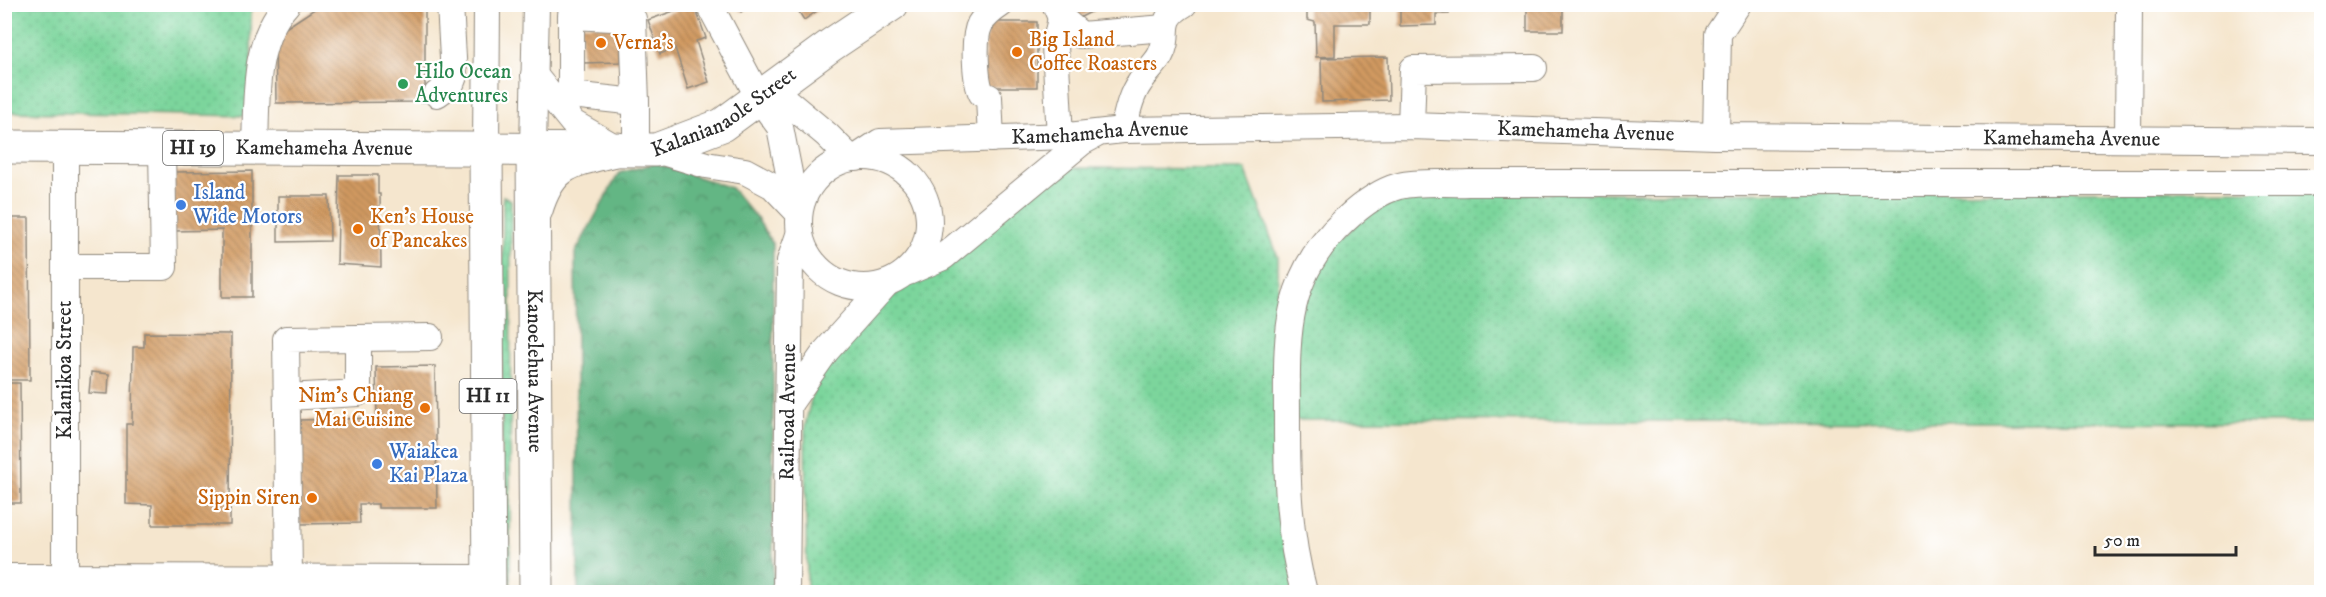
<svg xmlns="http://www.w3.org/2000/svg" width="2326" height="597" viewBox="0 0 2326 597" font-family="'IM FELL DW Pica',serif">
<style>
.grass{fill:url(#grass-dots);stroke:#538064;stroke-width:1.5}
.forest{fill:url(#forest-crowns);stroke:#487058;stroke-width:1.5}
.building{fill:url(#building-back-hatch)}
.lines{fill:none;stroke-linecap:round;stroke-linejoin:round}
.minor-casing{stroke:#90887c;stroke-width:28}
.major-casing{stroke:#90887c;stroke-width:35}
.highway-casing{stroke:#90887c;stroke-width:35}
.minor{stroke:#fff;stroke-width:26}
.major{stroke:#fff;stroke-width:33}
.highway{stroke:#fff;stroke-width:33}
.food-dot{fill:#e8710a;stroke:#fff;stroke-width:2}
.leisure-dot{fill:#2e9e5b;stroke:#fff;stroke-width:2}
.shop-dot{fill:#3f7fe0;stroke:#fff;stroke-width:2}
.labels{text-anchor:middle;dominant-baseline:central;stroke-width:4.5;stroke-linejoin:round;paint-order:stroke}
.shield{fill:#fff;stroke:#6b6b6b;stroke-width:1.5}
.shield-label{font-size:20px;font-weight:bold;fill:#2b2b2b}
.food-label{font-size:21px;fill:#c56008;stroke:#fff;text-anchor:start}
.leisure-label{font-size:21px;fill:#27864d;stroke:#fff;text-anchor:start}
.street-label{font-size:21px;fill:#2b2b2b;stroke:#fff}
.shop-label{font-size:21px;fill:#366cbe;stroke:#fff;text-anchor:start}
</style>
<defs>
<pattern id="grass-dots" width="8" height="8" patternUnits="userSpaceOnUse" patternTransform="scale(1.5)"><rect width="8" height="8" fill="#7bd59c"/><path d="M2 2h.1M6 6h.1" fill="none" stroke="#6ab787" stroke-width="1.8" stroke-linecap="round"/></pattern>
<pattern id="forest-crowns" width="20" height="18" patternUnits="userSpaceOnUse" patternTransform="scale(1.5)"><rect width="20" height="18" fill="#64b684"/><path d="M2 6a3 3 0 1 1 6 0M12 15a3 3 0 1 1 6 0" fill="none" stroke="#53946c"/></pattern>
<pattern id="building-back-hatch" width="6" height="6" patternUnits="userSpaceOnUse" patternTransform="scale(1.5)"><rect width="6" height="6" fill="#d19a61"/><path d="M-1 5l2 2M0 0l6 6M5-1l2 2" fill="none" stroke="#aa7e50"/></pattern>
</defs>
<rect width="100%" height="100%" fill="#fff"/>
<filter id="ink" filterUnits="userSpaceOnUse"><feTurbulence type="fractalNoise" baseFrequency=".0167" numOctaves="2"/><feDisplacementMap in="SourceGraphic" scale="12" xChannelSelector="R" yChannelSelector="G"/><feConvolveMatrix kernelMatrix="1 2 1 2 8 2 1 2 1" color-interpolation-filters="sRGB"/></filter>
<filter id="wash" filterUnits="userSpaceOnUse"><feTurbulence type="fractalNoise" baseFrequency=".008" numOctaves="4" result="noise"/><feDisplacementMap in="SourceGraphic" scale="24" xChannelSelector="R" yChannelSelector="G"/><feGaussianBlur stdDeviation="1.35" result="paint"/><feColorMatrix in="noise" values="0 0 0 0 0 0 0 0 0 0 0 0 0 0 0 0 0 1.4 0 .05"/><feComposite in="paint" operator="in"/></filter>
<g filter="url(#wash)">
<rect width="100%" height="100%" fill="#f5e6ce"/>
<path class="grass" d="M5 5H251L252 116 5 112Z
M1065 168 1245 169 1278 257 1279 341 1295 592H807L805 426 812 395 825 363 871 312Z
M2321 190V423L1294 420 1297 318 1321 258 1373 209 1420 194Z
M503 196 511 200 510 592H501Z"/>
<path class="forest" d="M656 163 731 188 758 220 773 244V592H578L575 253 619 173Z"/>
<g id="blocks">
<path class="building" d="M322 4H425V102L276 103 275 35Z
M694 4 706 38 696 41 709 82 688 89 675 48 660 54 648 20Z
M794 4H827L804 20Z
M1068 4H1107L1077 19Z
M1307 4H1370V24H1335V56L1316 57 1315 22 1307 20Z
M1400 4H1496V7H1449V14H1436V25L1400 26Z
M1527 4H1563V31H1527Z
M736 5H751L741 12Z
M987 22H1037V87H982Z
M620 24 621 62 582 63 581 25Z
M1388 57 1389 100 1322 102 1321 58Z
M252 171V297H222V230L173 231V172Z
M339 175H378V194H380L381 267 337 264Z
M278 196H329L330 241 278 242Z
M5 218H29L30 380H5Z
M144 333 231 334 230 525H152V505L126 504V424H132L133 347H144Z
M435 366 437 508H378V504H359L360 523 300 524 299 420 377 418 376 367Z
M91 372 109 374 108 394 89 393Z
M4 383H20L21 503H4Z"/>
</g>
</g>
<g filter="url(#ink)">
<use href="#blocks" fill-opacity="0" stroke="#90887c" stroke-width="1.5"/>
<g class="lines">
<defs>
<g id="minor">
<path d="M709 4 759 98 780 127 789 173V202"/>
<path d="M1055 4 1061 18 1081 35 1165 28"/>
<path d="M571 16 633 19 636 102 571 95V16L572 4"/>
<path d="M534 75 573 123 618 149"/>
<path d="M772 89 827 135 850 158"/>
<path d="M437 94 451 84 454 76 450 4"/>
<path d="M1411 126 1413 69 1534 68"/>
<path d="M1123 130C1127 114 1130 96 1140 82 1146 72 1155 65 1160 56 1173 33 1155 21 1184 4"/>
<path d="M1716 136 1718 34 1738 4"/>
<path d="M1060 137 1055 46 1061 18"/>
<path d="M991 139 989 97 982 94C975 82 973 37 980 24 985 15 992 10 1001 4"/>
<path d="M2128 139 2129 4"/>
<path d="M255 148C257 101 252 42 287 4"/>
<path d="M486 149 487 4"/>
<path d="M533 149 536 4"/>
<path d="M636 149V102"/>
<path d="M656 150 706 165 745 171 773 186 795 209"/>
<circle cx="864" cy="222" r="65"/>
<path id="s1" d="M856 158 880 142 1068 136 1123 130 1411 126 1716 136 2322 141"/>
<path d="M65 267H164L162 148"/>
<path d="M908 272 943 257 1082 142 1095 135"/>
<path d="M358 338 430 337"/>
<path d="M288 397 358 393V338L286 339 289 577"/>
<path d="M789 404 826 351 886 284"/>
<path d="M4 577 489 578"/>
<path d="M65 592V147"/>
<path id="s2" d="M786 592 790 261 800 232"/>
<path d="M1304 592C1288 532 1287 483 1287 421 1287 340 1281 279 1345 220 1359 207 1380 191 1399 186 1420 181 1446 184 1468 183H2322"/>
</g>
<g id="major">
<path id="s3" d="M4 147 656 150 722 125 831 45 892 4"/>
</g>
<g id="highway">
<path d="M486 149 489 592"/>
<path id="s4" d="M533 149 536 592"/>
<path d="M536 210C551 160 573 161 618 149"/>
</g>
</defs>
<use href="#minor" class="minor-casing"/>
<use href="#major" class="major-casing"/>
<use href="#highway" class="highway-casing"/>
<use href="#minor" class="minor"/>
<use href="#major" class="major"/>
<use href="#highway" class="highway"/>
</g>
</g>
<g class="food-dot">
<circle cx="601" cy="43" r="6"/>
<circle cx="1017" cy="52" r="6"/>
<circle cx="358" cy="229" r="6"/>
<circle cx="425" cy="408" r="6"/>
<circle cx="312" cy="498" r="6"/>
</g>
<circle class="leisure-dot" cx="403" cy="84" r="6"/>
<g class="shop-dot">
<circle cx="181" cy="205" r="6"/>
<circle cx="377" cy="464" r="6"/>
</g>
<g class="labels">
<g class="shield">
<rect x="163" y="131" width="60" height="34" rx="4.5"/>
<rect x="459.5" y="379" width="57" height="34" rx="4.5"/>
</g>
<g class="shield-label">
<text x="193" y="148">HI 19</text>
<text x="488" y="396">HI 11</text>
</g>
<g class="food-label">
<text x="1029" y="40">Big Island<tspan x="1029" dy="24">Coffee Roasters</tspan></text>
<text x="613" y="43">Verna's</text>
<text x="370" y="217">Ken's House<tspan x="370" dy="24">of Pancakes</tspan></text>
<text x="413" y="396" text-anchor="end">Nim's Chiang<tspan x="413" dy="24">Mai Cuisine</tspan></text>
<text x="300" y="498" text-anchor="end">Sippin Siren</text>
</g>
<g class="leisure-label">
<text x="415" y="72">Hilo Ocean<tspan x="415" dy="24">Adventures</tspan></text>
</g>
<g class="street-label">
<text stroke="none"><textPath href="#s3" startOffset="730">Kalanianaole Street</textPath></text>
<text stroke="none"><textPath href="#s1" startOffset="735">Kamehameha Avenue</textPath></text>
<text stroke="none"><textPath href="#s1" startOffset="249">Kamehameha Avenue</textPath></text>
<text stroke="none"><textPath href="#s1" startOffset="1221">Kamehameha Avenue</textPath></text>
<text stroke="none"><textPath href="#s3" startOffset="320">Kamehameha Avenue</textPath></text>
<text transform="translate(65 370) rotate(-90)">Kalanikoa Street</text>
<text stroke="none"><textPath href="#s4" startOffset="222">Kanoelehua Avenue</textPath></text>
<text stroke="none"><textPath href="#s2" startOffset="180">Railroad Avenue</textPath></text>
</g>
<g class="shop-label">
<text x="193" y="193">Island<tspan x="193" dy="24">Wide Motors</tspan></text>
<text x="389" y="452">Waiakea<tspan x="389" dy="24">Kai Plaza</tspan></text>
</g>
</g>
<rect width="2326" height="597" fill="none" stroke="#fff" stroke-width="24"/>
<path d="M2095 546v9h141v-9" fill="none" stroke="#2b2b2b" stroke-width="3"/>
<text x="2104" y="546" font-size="18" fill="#2b2b2b" stroke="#ffffff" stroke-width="4.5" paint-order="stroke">50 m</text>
</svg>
